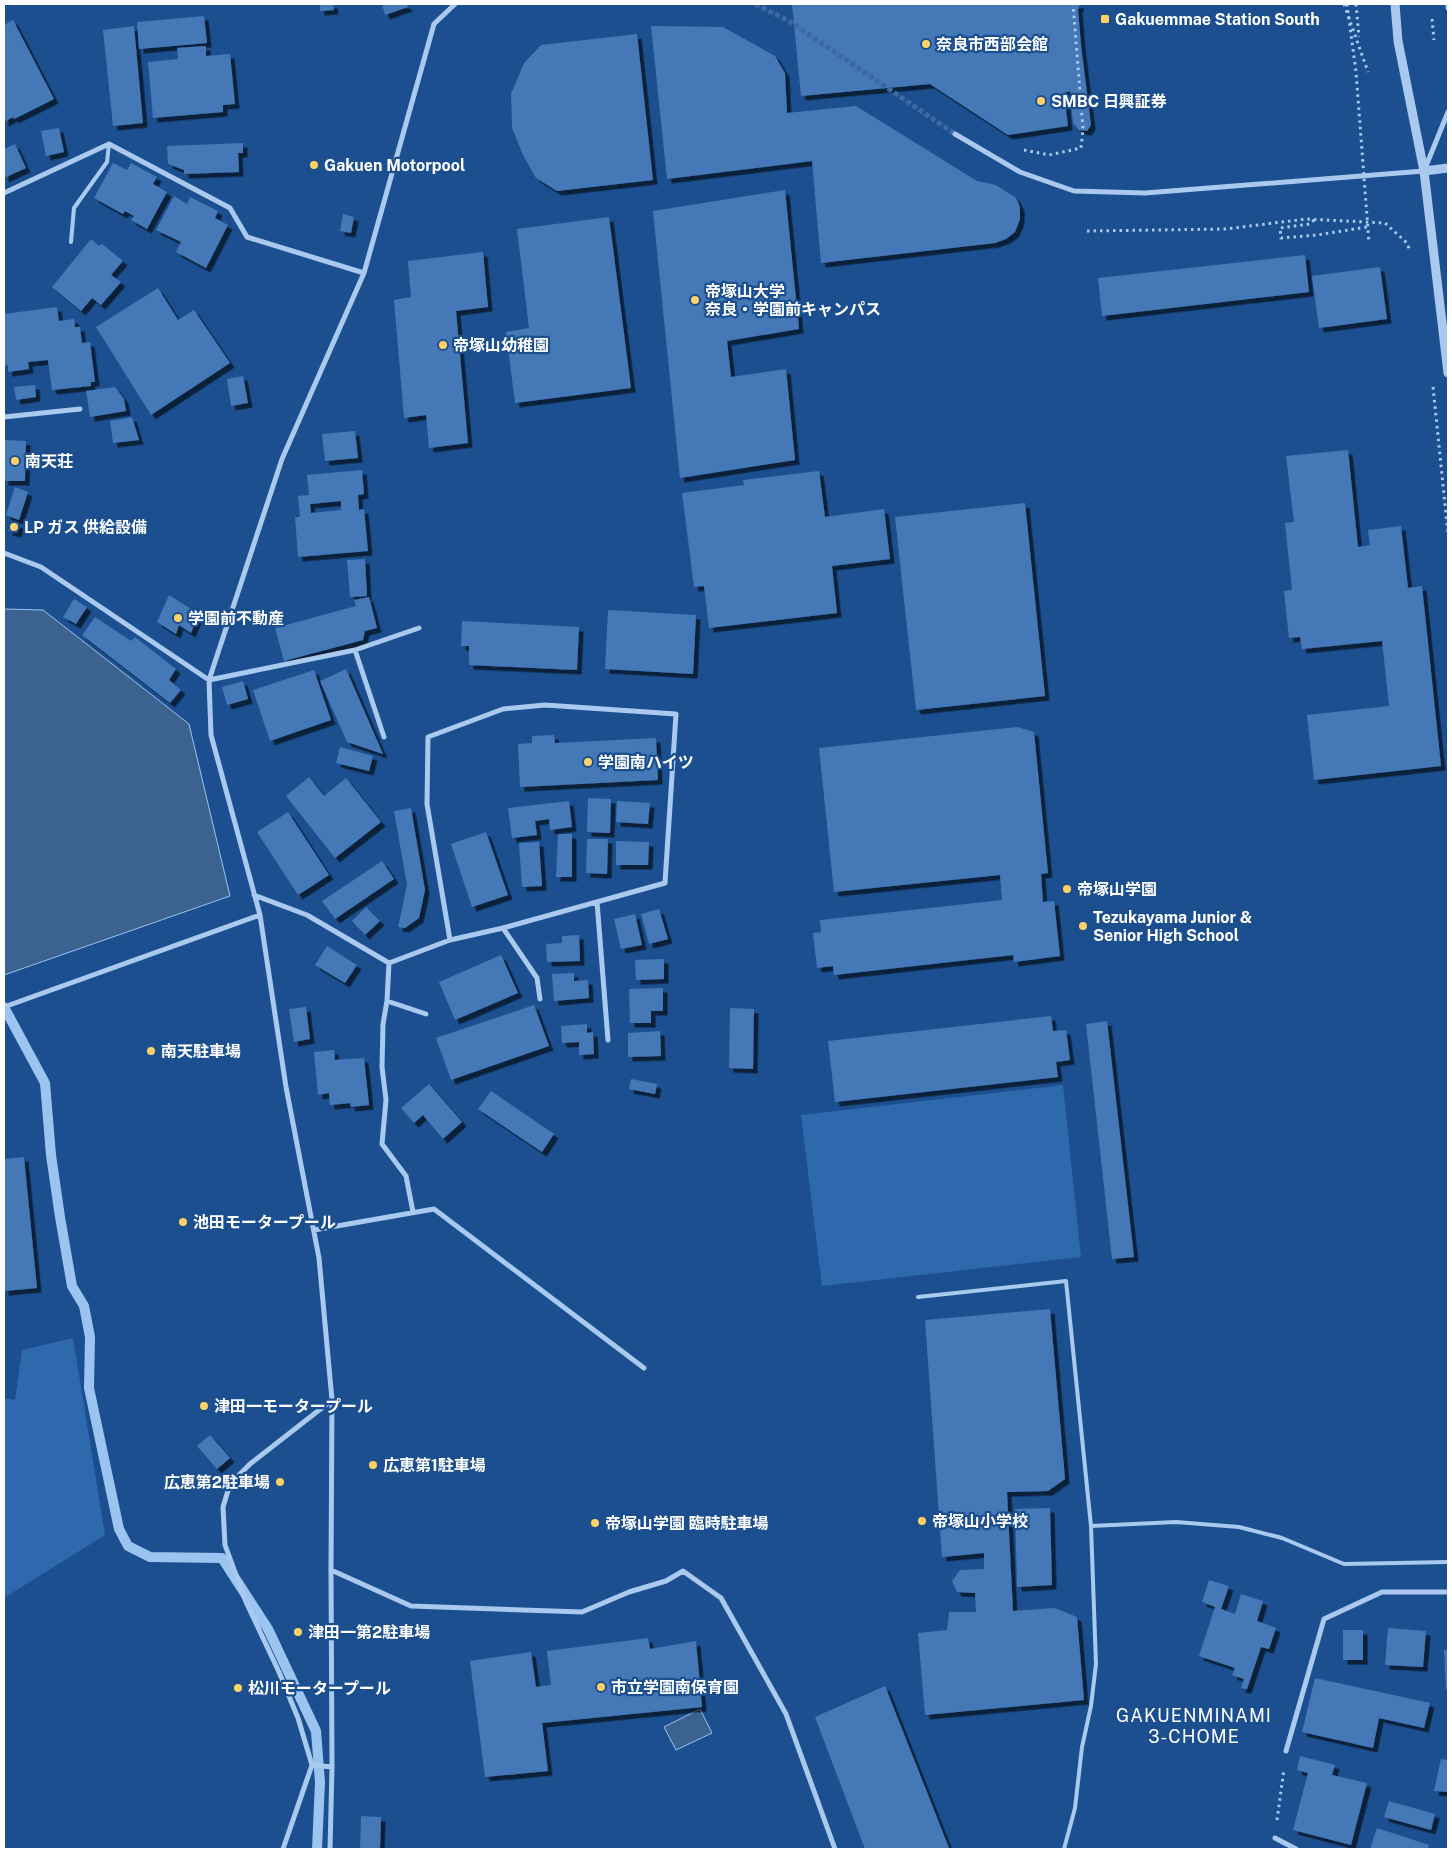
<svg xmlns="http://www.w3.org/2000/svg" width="1452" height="1853" viewBox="0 0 1452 1853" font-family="'Public Sans','Noto Sans JP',sans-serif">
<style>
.green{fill:#2e69ad}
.water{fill:#3c6290;stroke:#9cc4f0}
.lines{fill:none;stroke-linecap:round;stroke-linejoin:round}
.stream{stroke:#9cc4f0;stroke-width:10}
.building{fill:#4478b7;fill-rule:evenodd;filter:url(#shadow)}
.minor-tunnel{stroke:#3d69a0;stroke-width:5;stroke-dasharray:5 2.5;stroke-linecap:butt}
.path{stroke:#a9c9ee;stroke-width:3;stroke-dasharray:2.5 4;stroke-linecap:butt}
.service{stroke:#a9c9ee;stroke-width:4}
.minor{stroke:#a9c9ee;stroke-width:5}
.tertiary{stroke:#a9c9ee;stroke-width:9}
.path-bridge{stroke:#a9c9ee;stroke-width:3;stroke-dasharray:2.5 4;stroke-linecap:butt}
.poi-dot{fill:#ffd166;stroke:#1b4f8f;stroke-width:2}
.labels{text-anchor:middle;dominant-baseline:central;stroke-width:4.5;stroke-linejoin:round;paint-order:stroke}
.poi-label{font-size:16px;font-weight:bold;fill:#fff;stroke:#1b4f8f;text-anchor:start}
.neighbourhood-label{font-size:18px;letter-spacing:1px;fill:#fff;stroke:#1b4f8f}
</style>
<defs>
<filter id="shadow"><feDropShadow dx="4.5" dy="4.5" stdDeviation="0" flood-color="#0009"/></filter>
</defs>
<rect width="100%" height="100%" fill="#1b4f8f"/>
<path class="green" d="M1063 1085 1081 1257 822 1286 801 1115Z
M73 1338 105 1535 4 1598V1398L15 1400 22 1350Z"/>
<path class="water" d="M4 609 43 610 189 724 230 896 4 975Z
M700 1709 712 1733 676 1750 664 1727Z"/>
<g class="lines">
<path class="stream" d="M4 1007 45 1083 51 1155 60 1217 72 1286 84 1306 90 1337 89 1388 119 1529 128 1546 150 1557 222 1558 268 1629 316 1731 320 1782 317 1849"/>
</g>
<path class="building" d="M320 4H333L334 10 320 11Z
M382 4H406L408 7 385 15Z
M792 4H1080L1078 9 1081 45 1091 125 1087 131 1079 130 1073 123 1070 91 1064 93 1068 126 1008 135 930 84 801 96Z
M204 16 207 43 139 49 137 22Z
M13 20 54 99 14 119 13 117 4 122V25Z
M134 26 143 123 113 126 103 30Z
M651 26 723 27 775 56 785 73 787 113 856 106 977 181 996 185 1016 198 1020 207V219L1015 232 1006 239 995 243 821 263 812 161 667 179Z
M637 34 653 180 557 191 536 178 523 155 512 128 511 94 524 63 541 45Z
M206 46V56L230 54 235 104 223 105V112L153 118 148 62 178 59 177 48Z
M59 128 64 152 46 156 41 131Z
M243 143V153H238L239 172 184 174V170L168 164 167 146Z
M15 144 26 168 4 178V149Z
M113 163 127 170 131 163 157 177 153 184 167 192 147 229 131 220 134 216 125 211 123 214 94 198Z
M785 190 799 329 727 341 731 377 786 369 795 460 680 478 653 211Z
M174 196 187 204 190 197 218 211 215 218 228 225 206 268 176 252 181 242 156 230Z
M343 214 354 217 351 233 340 231Z
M609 217 631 388 515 403 506 332 529 328 517 229Z
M91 239 99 246 102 244 123 261 111 275 121 282 101 305 92 298 81 311 52 287Z
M483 252 488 307 456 311 468 443 429 448 426 415 404 418 394 300 411 297 408 261Z
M1305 255 1309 292 1102 316 1098 278Z
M1380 267 1387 319 1319 328 1312 276Z
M158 288 178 320 194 310 230 363 151 415 96 327Z
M57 307 59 321 74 319 75 327H80L82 343 90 342 95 382H91V386L52 390 48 360 28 362 29 369 8 372V365L4 366V314Z
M243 376 248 403 231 406 227 379Z
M35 385 36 397 16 400 14 387Z
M115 387 124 399 126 411 90 417 86 391Z
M132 417 139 440 113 443 110 421Z
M355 431 358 458 325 461 322 434Z
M4 440 26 441 25 481H4Z
M1348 450 1358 547 1370 545 1368 530 1401 526 1408 588 1422 586 1441 766 1314 780 1307 715 1389 706 1382 641 1302 649 1300 637 1289 638 1284 591 1292 590 1285 523 1294 522 1286 456Z
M362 470 364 494 358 495 359 510 364 509 368 551 298 557 295 517H300L298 496 309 495 307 475ZM341 501V510L311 513 310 504Z
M819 471 825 517 884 509 890 559 832 566 837 613 709 628 704 586 694 587 682 493 744 485 743 480Z
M15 487 28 492 19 520 6 515Z
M1025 503 1045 696 916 710 895 517Z
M11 522 19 524 17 533 8 531Z
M365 559 367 596 350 597 347 560Z
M169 595 199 614 191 633 179 625 176 634 157 622Z
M369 597 377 628 365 631 363 640 284 661 275 628 356 606 354 600Z
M74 599 87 607 76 624 63 617Z
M608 610 696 615 693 674 605 669Z
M95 617 131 641 135 637 176 669 169 680 181 690 170 703 82 635Z
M462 621 579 627 577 670 469 665V646H461Z
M346 669 383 754 347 742 320 681Z
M314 670 331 720 270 741 253 690Z
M243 681 248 699 227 705 222 687Z
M1017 727 1034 732 1048 873 1041 874 1043 902 1054 901 1060 956 1014 962 1013 955 834 975 833 966 817 968 813 933 821 932 820 920 1002 900 1000 875 834 892 819 748Z
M554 735 555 743 656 738 658 780 520 787 518 744 532 743V736Z
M340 747 373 756 369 771 336 763Z
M309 777 324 796 346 778 381 822 335 858 286 796Z
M588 798 611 799 610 833 587 832Z
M569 801 572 827 550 830 549 819 535 821 537 835 512 838 508 808Z
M617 801 650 803 648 824 616 822Z
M411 808 425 890 419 918 405 928 398 927 407 885 394 811Z
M288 812 329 875 298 895 257 832Z
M486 832 508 895 472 907 451 844Z
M558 834H572V877H556Z
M587 839H608L607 874 586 873Z
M616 841 649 842 648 865H616Z
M539 842 542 886 522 887 519 843Z
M382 861 394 879 335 919 322 901Z
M366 907 380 921 365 935 352 921Z
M659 909 668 939 649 944 641 914Z
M635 914 642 945 621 949 614 919Z
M579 935 580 961 547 962 546 944 562 943V936Z
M327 946 357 965 345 983 315 965Z
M501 955 518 993 455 1020 439 982Z
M664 959V979L636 980 635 960Z
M574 973V981L588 980 589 998 554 1001 552 974Z
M663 988V1011H651V1023H630L629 989Z
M534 1005 549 1046 451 1080 436 1038Z
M306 1007 310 1039 294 1042 289 1009Z
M730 1008 754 1009 753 1069 729 1068Z
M1051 1016 1053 1031 1066 1030 1070 1060 1056 1062 1058 1077 835 1102 828 1041Z
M1107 1021 1134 1257 1112 1259 1086 1024Z
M587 1024V1033L593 1032 594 1054 579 1055V1042L562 1043 561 1026Z
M660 1031 661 1056 628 1057V1033Z
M334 1050 335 1060 364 1058 369 1105 351 1107 350 1103 330 1105 329 1093 318 1095 314 1052Z
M631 1079 657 1084 655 1094 629 1089Z
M429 1084 462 1122 443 1139 423 1115 414 1123 401 1108Z
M491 1091 554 1134 542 1152 478 1109Z
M24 1157 37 1288 4 1291V1159Z
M1050 1309 1065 1479 1048 1491 1007 1492 1013 1611 1055 1608 1077 1617 1084 1700 925 1715 918 1633 947 1630 949 1612H976L975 1593 957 1592 952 1581 960 1570 984 1569V1553L942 1557 925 1320Z
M210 1435 230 1458 217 1469 197 1446Z
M1050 1508 1052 1585 1017 1587 1015 1509Z
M1209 1580 1229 1586 1221 1609 1235 1614 1241 1594 1263 1601 1257 1621 1276 1628 1269 1649 1261 1647 1247 1689 1241 1688 1244 1679 1232 1675 1235 1668 1199 1656 1215 1607 1202 1602Z
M1388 1628 1426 1631 1423 1667 1385 1665Z
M1343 1630H1363V1660H1343Z
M648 1638 650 1649 696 1641 702 1707 542 1723 548 1771 485 1777 470 1661 531 1652 536 1687 551 1685 547 1651Z
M1444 1650H1448V1690H1446Z
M1315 1678 1430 1703 1424 1728 1379 1718 1373 1748 1302 1732Z
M885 1686 949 1848 944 1849H865L815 1717Z
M1300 1756 1335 1765 1332 1775 1367 1783 1351 1845 1293 1830 1308 1773 1297 1770Z
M1441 1759 1448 1760V1792L1434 1791Z
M1389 1801 1435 1814 1431 1830 1384 1817Z
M361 1816 381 1817 380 1849H360Z
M1377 1828 1429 1845 1428 1849H1370Z"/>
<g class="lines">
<path class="minor-tunnel" d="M755 4 789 21 955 134"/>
<path class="path" d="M1344 4 1368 72
M1356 4 1359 37
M1432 19 1434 40
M1024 150 1049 155 1081 148 1083 129 1073 4
M1314 220 1310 224 1280 228 1281 238 1317 235 1367 227
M1087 231 1226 229 1306 219 1385 223 1407 243 1410 251
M1433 387 1448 534
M1277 1820 1284 1769"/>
<path class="service" d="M71 242 74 208 107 162 109 144
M918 1297 1066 1281 1091 1526 1096 1664 1091 1706 1082 1747 1075 1808 1064 1849
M1091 1526 1176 1522 1239 1527 1282 1538 1344 1564 1448 1562"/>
<path class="minor" d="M1448 4V8
M955 134 1020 172 1074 191 1145 193 1424 171 1448 112
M4 193 109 144 230 208 247 237 364 273
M4 417 80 409
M4 553 41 567 209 680 355 650 419 628
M355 650 384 737
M254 895 307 915 389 963 450 940 503 928 665 883 676 714 545 705 503 709 428 737 427 804 450 940
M597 902 608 1040
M503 928 537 978 540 999
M389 963 387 1001 383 1024 382 1067 386 1100 382 1144 406 1176 413 1212
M387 1001 426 1014
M4 1007 260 915
M314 1230 434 1209 644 1368
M331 1570 411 1606 582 1612 629 1592 666 1581 683 1571 721 1598 786 1714 835 1849
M1286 1751 1324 1619 1382 1592H1448
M312 1765 332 1767
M1275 1838 1296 1849
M283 1849 312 1765 298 1718 279 1672 246 1602 225 1545 223 1507 230 1484 250 1464 332 1400
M330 1849 332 1767 331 1570 332 1400 319 1258 286 1087 260 915 211 735 209 680 282 459 364 273 434 24 455 4"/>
<path class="tertiary" d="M1395 4 1398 41 1424 171 1448 373
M1424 171 1448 168"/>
<path class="path-bridge" d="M1347 4 1356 72 1369 243"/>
</g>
<g class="poi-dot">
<rect x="1100" y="14" width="10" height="10" rx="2.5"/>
<circle cx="926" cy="44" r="5"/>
<circle cx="1041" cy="101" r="5"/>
<circle cx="314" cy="165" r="5"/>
<circle cx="695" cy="300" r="5"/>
<circle cx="443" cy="345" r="5"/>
<circle cx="15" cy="461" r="5"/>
<circle cx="14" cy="527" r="5"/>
<circle cx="178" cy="618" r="5"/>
<circle cx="588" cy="762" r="5"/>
<circle cx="1067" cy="889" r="5"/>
<circle cx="1083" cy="926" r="5"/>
<circle cx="151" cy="1051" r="5"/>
<circle cx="183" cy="1222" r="5"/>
<circle cx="204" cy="1406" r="5"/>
<circle cx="373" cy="1465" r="5"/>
<circle cx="280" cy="1482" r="5"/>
<circle cx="922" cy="1521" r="5"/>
<circle cx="595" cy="1523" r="5"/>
<circle cx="298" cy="1632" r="5"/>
<circle cx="601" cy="1687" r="5"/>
<circle cx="238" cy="1688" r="5"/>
</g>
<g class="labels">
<g class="poi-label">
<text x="1115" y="19">Gakuemmae Station South</text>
<text x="936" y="44">奈良市西部会館</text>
<text x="1051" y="101">SMBC 日興証券</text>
<text x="324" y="165">Gakuen Motorpool</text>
<text x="705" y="291">帝塚山大学<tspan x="705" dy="18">奈良・学園前キャンパス</tspan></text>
<text x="453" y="345">帝塚山幼稚園</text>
<text x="25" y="461">南天荘</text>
<text x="24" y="527">LP ガス 供給設備</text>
<text x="188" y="618">学園前不動産</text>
<text x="598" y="762">学園南ハイツ</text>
<text x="1077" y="889">帝塚山学園</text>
<text x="1093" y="917">Tezukayama Junior &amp;<tspan x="1093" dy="18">Senior High School</tspan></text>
<text x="161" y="1051">南天駐車場</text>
<text x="193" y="1222">池田モータープール</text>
<text x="214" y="1406">津田一モータープール</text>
<text x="383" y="1465">広恵第1駐車場</text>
<text x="270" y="1482" text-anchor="end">広恵第2駐車場</text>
<text x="932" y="1521">帝塚山小学校</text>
<text x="605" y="1523">帝塚山学園 臨時駐車場</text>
<text x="308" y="1632">津田一第2駐車場</text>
<text x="611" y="1687">市立学園南保育園</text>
<text x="248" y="1688">松川モータープール</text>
</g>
<g class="neighbourhood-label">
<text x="1194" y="1715">GAKUENMINAMI<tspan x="1194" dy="21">3-CHOME</tspan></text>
</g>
</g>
<rect width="1452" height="1853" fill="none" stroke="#ffffff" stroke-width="10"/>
</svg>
